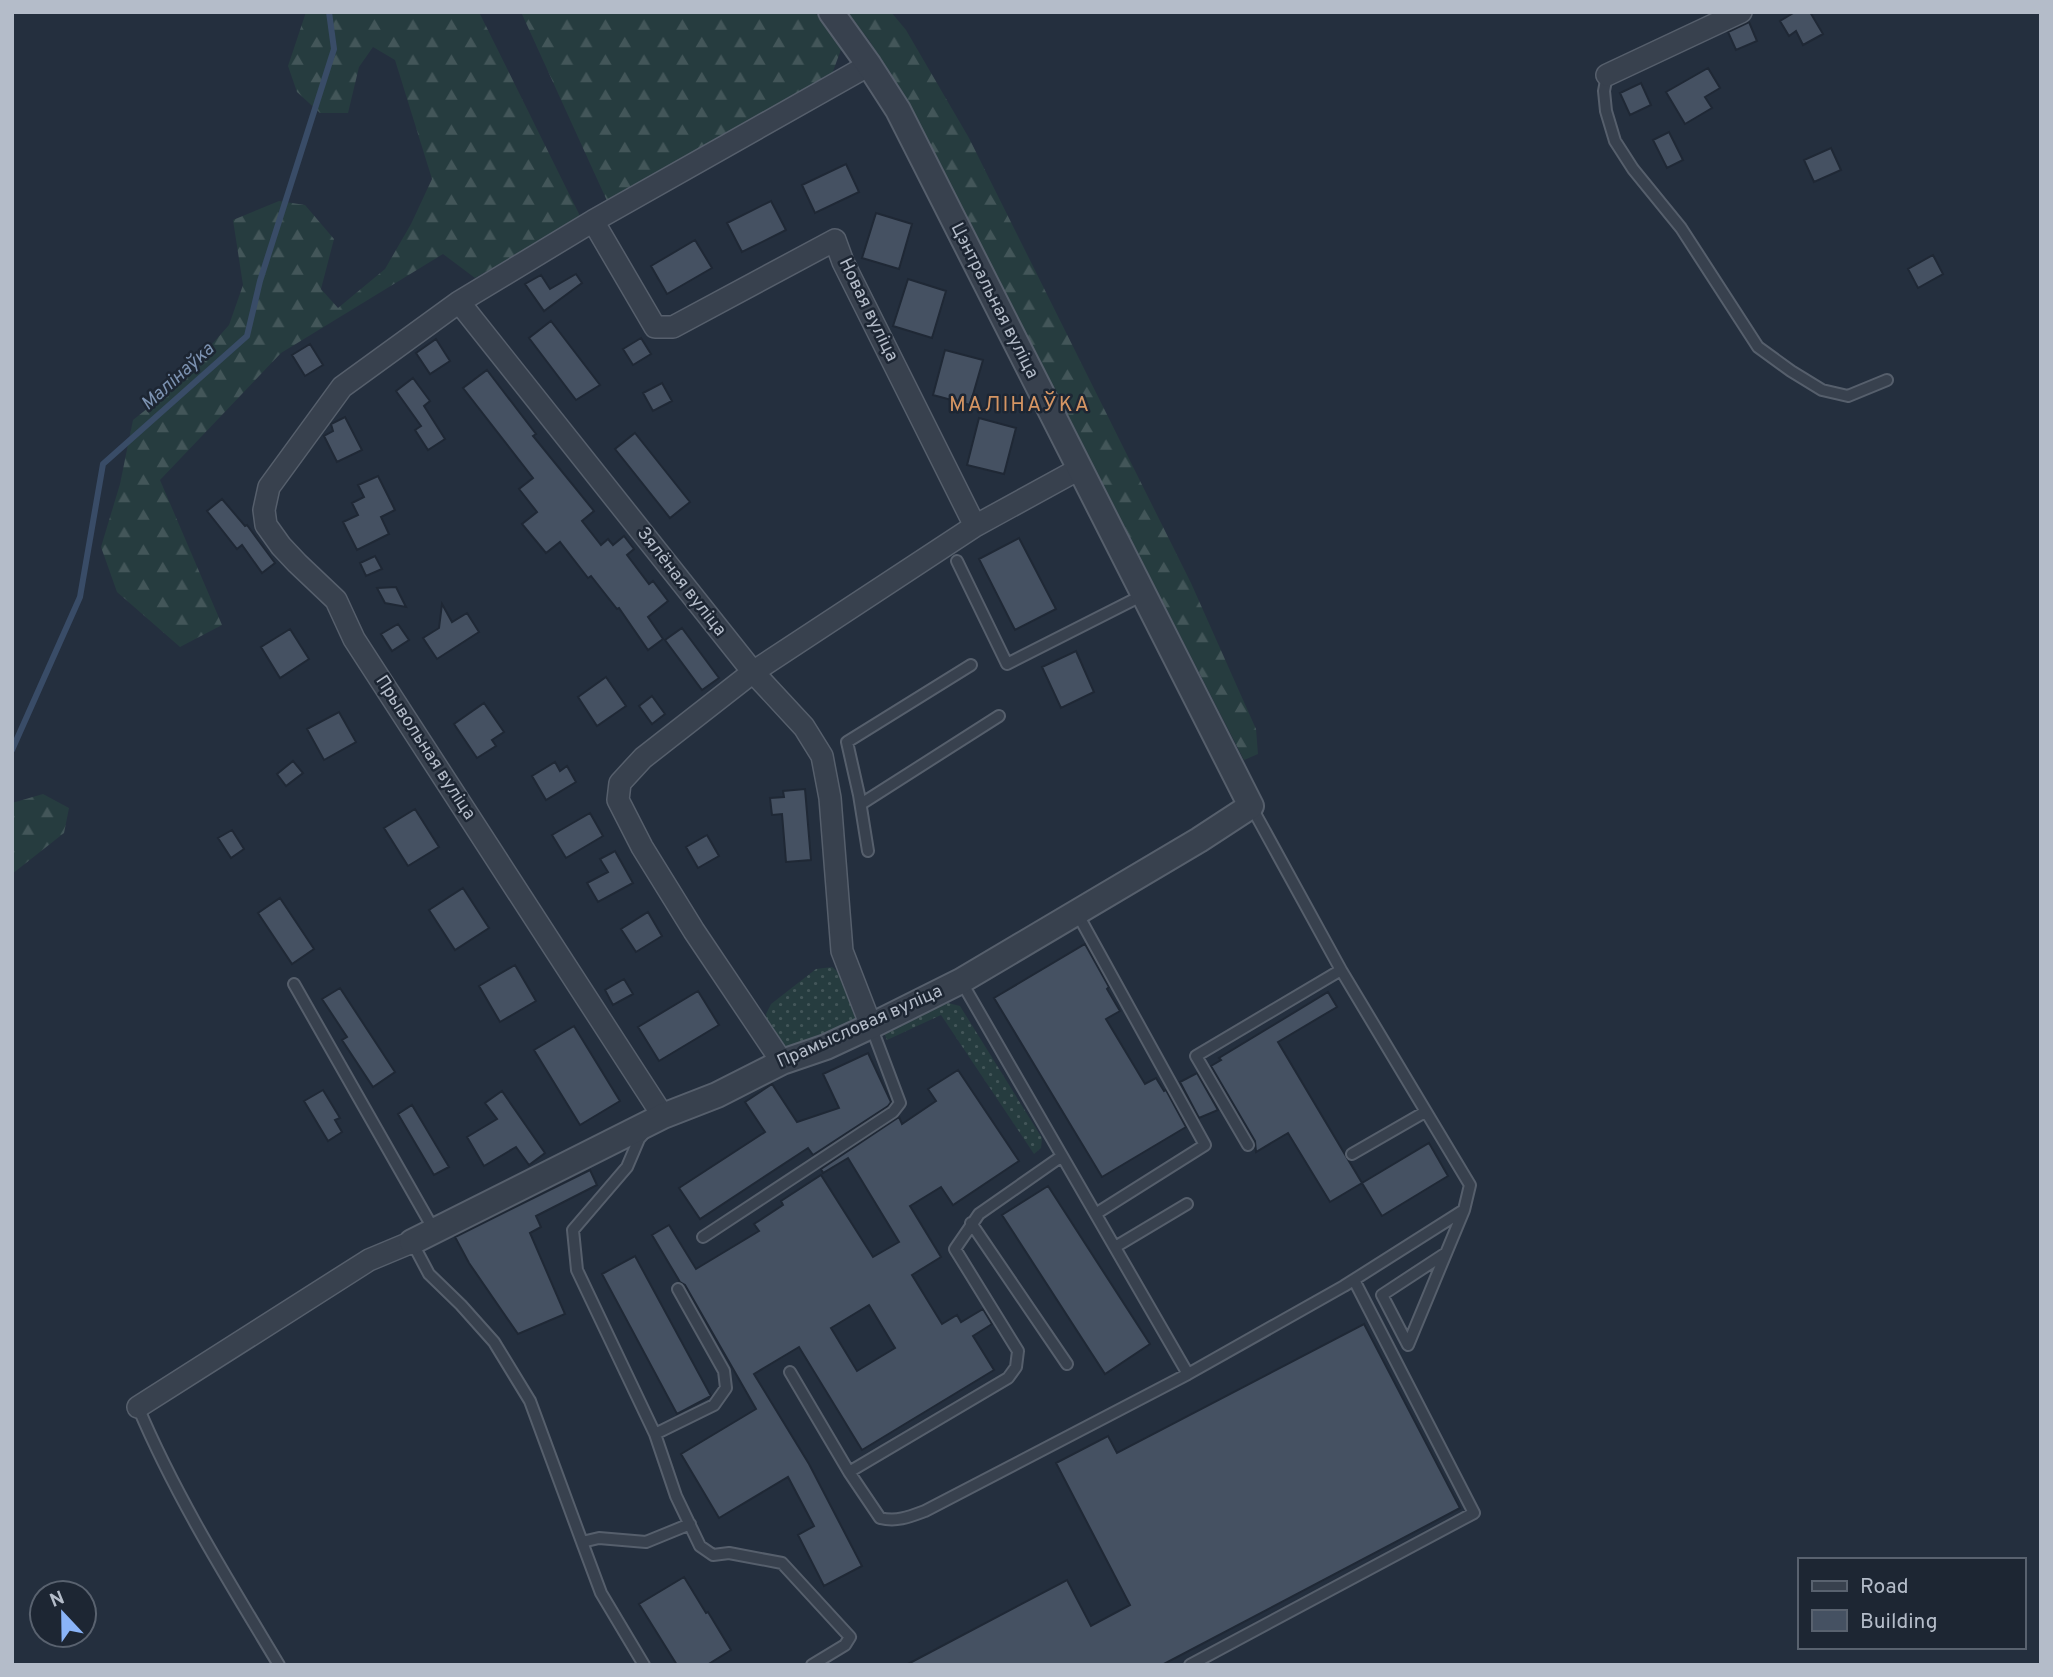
<svg xmlns="http://www.w3.org/2000/svg" width="2053" height="1677" viewBox="0 0 2053 1677" font-family="Overpass,sans-serif">
<style>
.grass{fill:url(#grass-dots)}
.forest{fill:url(#forest-firs)}
.lines{fill:none;stroke-linecap:round;stroke-linejoin:round}
.stream{stroke:#394c67;stroke-width:6}
.building{fill:#455162;stroke:#1f2835;stroke-width:2;fill-rule:evenodd}
.service-casing{stroke:#565f6c;stroke-width:14}
.minor-casing{stroke:#565f6c;stroke-width:24}
.tertiary-casing{stroke:#565f6c;stroke-width:28}
.service{stroke:#38414e;stroke-width:10}
.minor{stroke:#38414e;stroke-width:21}
.tertiary{stroke:#38414e;stroke-width:24}
.labels{text-anchor:middle;dominant-baseline:central;stroke-width:5;stroke-linejoin:round;paint-order:stroke}
.street-label{font-size:18px;fill:#b4bcc9;stroke:#1d2633}
.water-label{font-size:19px;font-style:italic;fill:#7c92b1;stroke:#1d2633}
.quarter-label{font-size:21px;letter-spacing:2px;fill:#d59563;stroke:#1d2633}
</style>
<defs>
<pattern id="grass-dots" width="8" height="8" patternUnits="userSpaceOnUse" patternTransform="scale(1.75)"><rect width="8" height="8" fill="#263c3f"/><path d="M2 2h.1M6 6h.1" fill="none" stroke="#435659" stroke-width="1.8" stroke-linecap="round"/></pattern>
<pattern id="forest-firs" width="22" height="20" patternUnits="userSpaceOnUse" patternTransform="scale(1.75)"><rect width="22" height="20" fill="#263c3f"/><path d="M5 1l3.5 6h-7zM16 11l3.5 6h-7z" fill="#435659"/></pattern>
</defs>
<rect width="100%" height="100%" fill="#242f3e"/>
<path class="grass" d="M832 967 843 976 858 1023 793 1049 781 1048 767 1024 766 1014 771 1004 816 969Z
M944 1002 960 1006 1042 1138 1041 1148 1034 1154 941 1015 887 1040 884 1033Z"/>
<path class="forest" d="M306 12H479L581 218 475 278 443 254 281 353 160 480 222 625 180 647 117 592 101 547 120 484 133 420 173 388 229 325 243 285 233 220 279 201 305 205 334 239 321 289 338 308 385 269 411 224 432 179 395 60 373 47 359 67 348 113H320L297 92 288 66Z
M521 12H813L829 23 843 44 832 74 608 203Z
M846 12H891L906 30 969 138 1191 583 1256 729 1258 754 1244 760 910 109 869 40Z
M43 794 69 808 64 833 12 874V803Z"/>
<g class="lines">
<path class="stream" d="M12 750 80 597 103 464 247 336 260 281 334 49 329 12"/>
</g>
<path class="building" d="M1795 12H1810L1823 34 1803 45 1796 31 1789 36 1780 21Z
M1749 22 1757 41 1736 50 1728 32Z
M1708 68 1720 88 1705 97 1712 108 1685 124 1666 92Z
M1641 83 1651 105 1630 115 1620 93Z
M1669 132 1683 160 1667 168 1653 140Z
M1831 148 1841 170 1814 182 1804 160Z
M846 164 859 192 815 213 802 185Z
M771 201 786 230 742 252 727 223Z
M876 213 912 224 899 269 862 258Z
M695 240 712 268 667 294 651 266Z
M1933 255 1943 274 1918 288 1908 269Z
M576 274 582 283 544 311 525 284 541 275 550 289Z
M908 279 946 291 932 338 893 326Z
M551 321 600 385 576 400 529 338Z
M641 338 651 354 633 365 623 349Z
M436 339 450 361 430 374 416 353Z
M310 344 323 365 305 376 292 355Z
M945 350 983 360 970 405 933 395Z
M487 370 536 434 533 436 594 511 582 521 601 545 608 539 613 545 624 536 634 549 627 555 649 584 653 581 668 601 648 617 663 639 648 650 619 608 617 609 591 576 588 578 560 542 546 553 522 524 537 512 519 489 533 478 463 388Z
M413 378 430 401 424 406 445 439 428 450 415 430 421 426 396 391Z
M662 383 672 401 653 411 643 393Z
M345 417 362 450 337 462 324 436 333 431 331 424Z
M979 418 1016 428 1004 474 967 465Z
M635 433 690 502 670 518 615 449Z
M378 476 395 510 381 517 389 534 357 550 343 522 358 515 352 503 364 497 358 485Z
M222 499 245 526 247 525 275 563 262 573 242 545 237 549 207 511Z
M1019 538 1056 609 1015 630 979 559Z
M375 556 382 569 366 576 360 563Z
M396 587 406 607 385 603 377 588Z
M442 604 452 622 467 613 479 632 437 659 423 638 439 628Z
M398 624 409 640 392 651 381 634Z
M682 628 719 678 702 690 665 640Z
M290 629 309 659 280 678 261 647Z
M1076 651 1094 692 1061 708 1042 667Z
M606 677 626 706 597 726 578 697Z
M652 696 665 714 652 724 639 706Z
M484 703 504 732 492 740 496 746 477 758 454 724Z
M339 712 356 742 324 760 307 729Z
M293 761 303 773 286 786 277 774Z
M555 762 560 771 567 766 576 782 546 800 532 776Z
M805 789 811 860 786 862 782 814 772 815 770 798 784 797 783 791Z
M415 809 439 847 408 866 384 828Z
M590 813 603 836 566 858 552 835Z
M232 830 244 849 231 858 218 838Z
M707 835 719 856 698 868 686 847Z
M615 851 633 883 598 902 587 883 608 872 600 859Z
M463 888 489 928 455 950 429 910Z
M280 898 314 949 292 964 258 913Z
M648 912 662 936 636 952 621 929Z
M1085 944 1109 987 1107 989 1120 1011 1106 1019 1145 1084 1156 1078 1164 1091 1166 1090 1186 1127 1102 1177 994 998Z
M515 965 536 1001 500 1022 479 986Z
M624 979 633 994 613 1005 605 990Z
M340 988 395 1072 373 1087 342 1040 347 1037 322 999Z
M698 991 719 1025 659 1061 638 1027Z
M1328 992 1337 1007 1278 1042 1362 1183 1330 1202 1288 1133 1256 1152 1255 1141 1211 1066 1221 1060 1219 1058Z
M574 1026 620 1101 580 1125 534 1050Z
M868 1053 891 1102 888 1106 813 1155 808 1148 700 1219 679 1188 765 1132 745 1102 772 1084 797 1122 839 1108 823 1074Z
M958 1070 1019 1161 953 1205 941 1187 910 1206 941 1257 912 1275 942 1324 957 1315 961 1322 983 1309 992 1324 973 1336 994 1370 862 1450 799 1347 754 1374 809 1464 862 1566 824 1586 798 1535 814 1526 788 1477 719 1518 681 1454 756 1409 685 1285 680 1282 652 1235 669 1225 696 1269 759 1231 754 1224 783 1205 781 1201 821 1175 873 1257 899 1242 848 1158 823 1173 821 1169 899 1117 902 1124 936 1101 928 1089ZM869 1305 895 1348 857 1371 831 1328Z
M1197 1073 1218 1110 1199 1118 1180 1082Z
M323 1090 340 1118 335 1120 342 1132 328 1141 304 1101Z
M502 1091 545 1153 529 1165 516 1147 484 1166 467 1137 497 1119 485 1103Z
M412 1105 449 1167 434 1175 398 1114Z
M1429 1143 1448 1176 1382 1216 1362 1183Z
M590 1170 597 1185 536 1216 541 1227 530 1233 565 1314 518 1334 469 1263 455 1237Z
M1048 1186 1150 1344 1105 1374 1002 1215Z
M635 1256 711 1396 677 1414 602 1274Z
M1364 1324 1460 1508 1162 1665H906L1067 1580 1091 1626 1130 1605 1056 1463 1108 1436 1117 1453Z
M684 1577 706 1613 708 1612 731 1650 707 1665H677L639 1604Z"/>
<g class="lines">
<defs>
<path id="service" d="M1607 75 1604 91 1606 111 1615 141 1633 169 1681 228 1758 347 1791 371 1822 390 1848 396 1887 380
M957 561 1007 664 1143 595
M861 804 999 716
M868 851 859 795 847 742 971 665
M1077 913 1205 1145 1097 1213
M961 981 1188 1374
M294 984 434 1230
M646 1131 639 1139 627 1167 573 1230 577 1270 655 1434 676 1496 700 1546 713 1555 729 1553 782 1563 850 1637 845 1645 812 1665
M1248 1145 1196 1056 1341 970
M1352 1154 1425 1112
M971 1223 1067 1364
M703 1237 893 1112 900 1103 871 1026
M412 1242 429 1274 461 1305 494 1342 530 1401 582 1542 599 1538 646 1542 690 1524
M1115 1247 1187 1204
M1446 1253 1382 1295 1408 1345 1464 1210
M790 1372 849 1472 880 1518C897 1522 909 1517 925 1511L1188 1374 1344 1286 1464 1210 1470 1185 1341 970 1251 806
M138 1407C176 1497 228 1580 279 1665
M655 1434 714 1405 726 1388 724 1371 678 1289
M849 1472 1008 1378 1016 1367 1018 1351 955 1249 979 1214 1062 1156
M582 1542 601 1593 644 1665
M1190 1665 1474 1513 1354 1280"/>
<path id="minor" d="M1607 75 1741 12
M593 221 655 327H673L835 240 843 262 975 526
M459 302 593 221 869 65
M782 1062 694 931 642 847 618 800 620 783 643 758 753 672 975 526 1079 469
M663 1116 354 639 336 600 297 563 281 546 266 525 264 510 269 487 342 387 459 302 753 672 804 727 822 756 830 798 842 951 871 1026
M138 1407 369 1260 412 1242"/>
<path id="tertiary" d="M412 1242 663 1116 717 1095 782 1062 826 1047 871 1026 961 981 1199 840 1251 806 898 110 869 65 831 12"/>
</defs>
<use href="#service" class="service-casing"/>
<use href="#minor" class="minor-casing"/>
<use href="#tertiary" class="tertiary-casing"/>
<use href="#service" class="service"/>
<use href="#minor" class="minor"/>
<use href="#tertiary" class="tertiary"/>
</g>
<g class="labels">
<g class="street-label">
<text transform="translate(994 301) rotate(63)">Цэнтральная вуліца</text>
<text transform="translate(868 310) rotate(64)">Новая вуліца</text>
<text transform="translate(681 582) rotate(52)">Зялёная вуліца</text>
<text transform="translate(425 748) rotate(57)">Прывольная вуліца</text>
<text transform="translate(860 1027) rotate(-24)">Прамысловая вуліца</text>
</g>
<g class="water-label">
<text transform="translate(178 377) rotate(-42)">Малінаўка</text>
</g>
<g class="quarter-label">
<text x="1020" y="405">МАЛІНАЎКА</text>
</g>
</g>
<rect width="2053" height="1677" fill="none" stroke="#b4bcc9" stroke-width="28"/>
<rect x="1798" y="1558" width="228" height="91" fill="#1d2633" stroke="#59626f" stroke-width="2"/>
<rect x="1812" y="1581" width="35" height="10" fill="#38414e" stroke="#59626f" stroke-width="2"/>
<text x="1860" y="1593" font-size="21" fill="#b4bcc9">Road</text>
<rect x="1812" y="1610" width="35" height="21" fill="#455162" stroke="#59626f" stroke-width="2"/>
<text x="1860" y="1628" font-size="21" fill="#b4bcc9">Building</text>
<g transform="translate(63 1614) rotate(338)"><circle r="33" fill="#1d2633" stroke="#59626f" stroke-width="2"/>
<path d="M0-5L12 26L0 18L-12 26Z" fill="#8ab4f8"/>
<text y="-10" font-size="19" font-weight="bold" text-anchor="middle" fill="#b4bcc9">N</text>
</g>
</svg>
